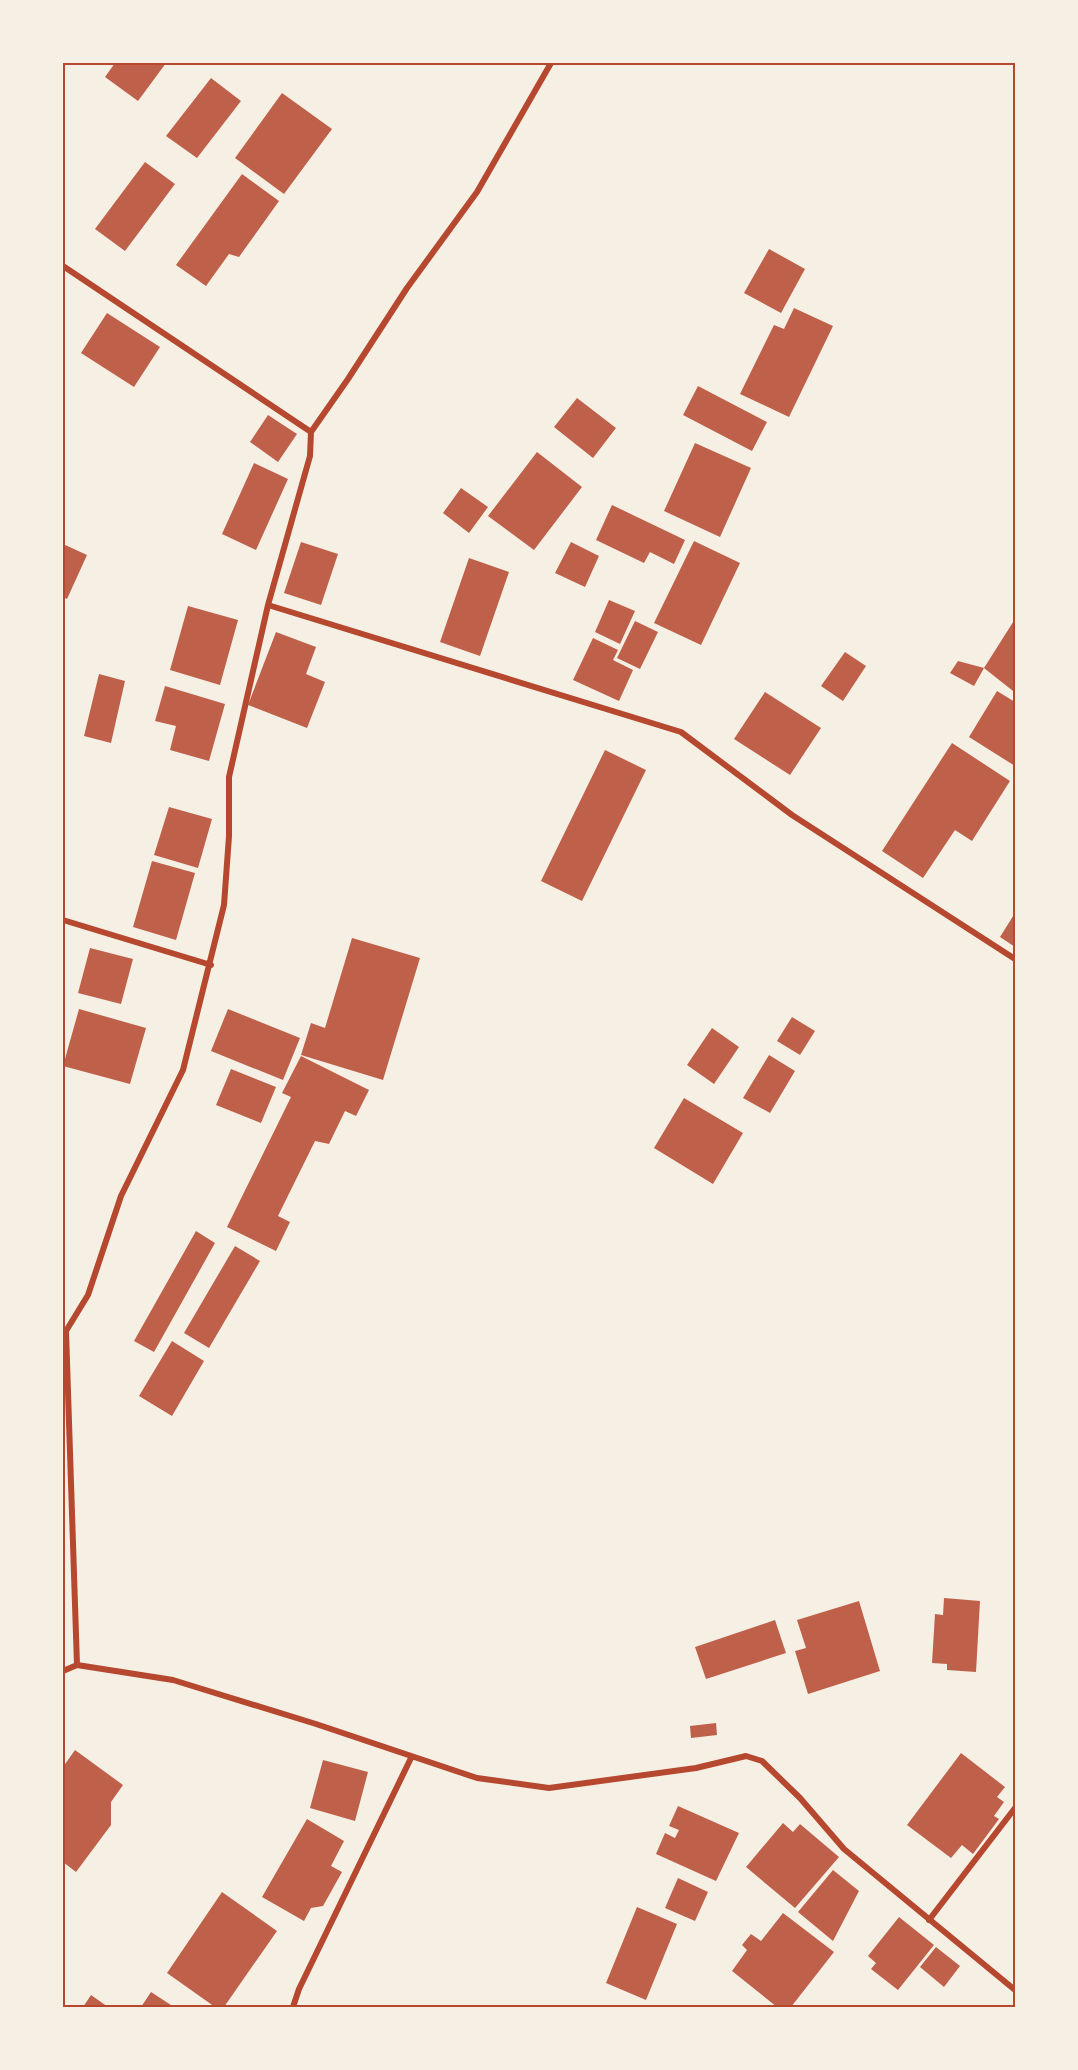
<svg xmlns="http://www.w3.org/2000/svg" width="1078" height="2070" viewBox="0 0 1078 2070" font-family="'Nunito Sans',sans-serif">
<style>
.building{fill:#bf614a}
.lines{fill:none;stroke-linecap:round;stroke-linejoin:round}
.minor{stroke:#b5482f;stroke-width:6}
.neatline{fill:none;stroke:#b5482f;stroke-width:2}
</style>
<rect width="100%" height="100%" fill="#f6efe4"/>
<path class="building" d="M115 63H166L138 101 105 77Z
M211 78 241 101 197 158 166 136Z
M282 93 332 129 284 194 235 158Z
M145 162 175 184 125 251 95 229Z
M242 174 279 201 239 257 229 254 206 286 176 265Z
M769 249 805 269 781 313 744 293Z
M794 308 833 326 789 417 740 394 774 325 784 329Z
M107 313 160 347 134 387 81 353Z
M698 386 767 422 752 451 683 415Z
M577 398 616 428 593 458 554 427Z
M268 415 297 434 278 462 250 442Z
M695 443 751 468 720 537 664 511Z
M537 452 582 487 534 550 488 516Z
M254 463 288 479 256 550 222 534Z
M461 488 488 507 469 533 443 513Z
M612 505 685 540 674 564 650 552 644 563 596 540Z
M694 541 740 563 701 645 654 623Z
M301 542 338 554 321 605 284 593Z
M571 542 599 556 585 587 555 573Z
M63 544 87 555 67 599 63 597Z
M469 558 509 572 480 656 440 642Z
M609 600 635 611 620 644 595 632Z
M188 606 238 620 220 685 170 670Z
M1015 619V689L1013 691 984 668Z
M635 621 658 632 640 669 617 658Z
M276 632 316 647 306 674 325 682 307 728 248 705Z
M593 638 618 650 613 660 633 670 619 701 573 680Z
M845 652 866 666 843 701 821 686Z
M958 661 984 668 974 686 950 673Z
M99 674 125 681 111 743 84 736Z
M165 686 225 704 209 761 170 750 176 726 155 721Z
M997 691 1015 702V766L969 737Z
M765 692 821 728 790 775 734 739Z
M952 743 1010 781 972 841 955 830 923 878 882 851Z
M605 750 646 770 582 901 541 881Z
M169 807 212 819 198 868 154 855Z
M152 861 195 873 176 940 133 927Z
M1015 913V947L1000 937Z
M352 938 420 958 383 1080 301 1055 311 1023 325 1028Z
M90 948 133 959 121 1004 78 993Z
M79 1009 146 1028 130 1084 63 1066Z
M228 1009 300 1038 283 1080 211 1051Z
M792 1017 815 1031 800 1055 777 1041Z
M712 1028 739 1047 714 1084 687 1065Z
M769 1055 795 1071 770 1113 743 1098Z
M301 1056 369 1090 356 1116 345 1111 329 1144 315 1141 278 1216 290 1222 276 1251 227 1227 291 1097 282 1093Z
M231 1069 276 1087 261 1123 216 1105Z
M684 1098 743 1133 713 1184 654 1148Z
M196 1231 215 1243 154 1352 134 1341Z
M235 1246 260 1261 209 1348 184 1333Z
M172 1341 204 1361 172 1416 139 1396Z
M944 1598 980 1601 976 1672 947 1670V1664L932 1663 935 1614 943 1615Z
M859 1601 880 1671 808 1694 795 1651 806 1648 797 1620Z
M775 1620 786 1653 706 1679 695 1647Z
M716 1723 717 1735 691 1738 690 1726Z
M75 1750 123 1785 111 1802V1825L76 1872 63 1862V1767Z
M961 1753 1005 1787 997 1797 1004 1802 994 1816 999 1819 973 1854 962 1845 951 1858 907 1825Z
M323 1760 368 1772 355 1821 310 1808Z
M678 1806 739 1833 716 1881 656 1854 665 1833 675 1838 679 1830 669 1826Z
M307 1819 344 1841 331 1866 342 1872 323 1906 311 1908 304 1921 262 1897Z
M783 1823 793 1832 800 1824 839 1857 795 1908 746 1867Z
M833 1870 859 1891 833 1941 798 1912Z
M678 1878 708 1892 695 1921 665 1908Z
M222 1892 277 1931 224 2007H215L167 1973Z
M637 1907 677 1924 646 2000 606 1983Z
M783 1913 834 1952 791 2007H777L732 1971 747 1950 742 1945 751 1934 761 1941Z
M899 1917 934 1945 898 1990 871 1969 876 1963 868 1956Z
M936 1947 960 1966 944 1987 920 1967Z
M151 1992 174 2007H141Z
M91 1995 108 2007H83Z"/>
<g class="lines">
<path class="minor" d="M63 266 311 432
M268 605 681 732 792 815 1015 959
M63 920 211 965
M77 1665 66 1331 88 1295 121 1196 183 1070 224 905 229 836V777L268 605 310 456 311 432 348 379 407 288 477 192 551 63
M63 1671 77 1665 173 1680 316 1724 477 1778 549 1788 696 1768 746 1756 762 1761 800 1798 844 1849 1015 1990
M929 1920 1015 1808
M293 2007 299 1989 411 1758"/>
</g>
<rect width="1078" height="2070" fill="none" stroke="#f6efe4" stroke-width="129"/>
<rect x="64" y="64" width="950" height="1942" class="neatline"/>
</svg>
